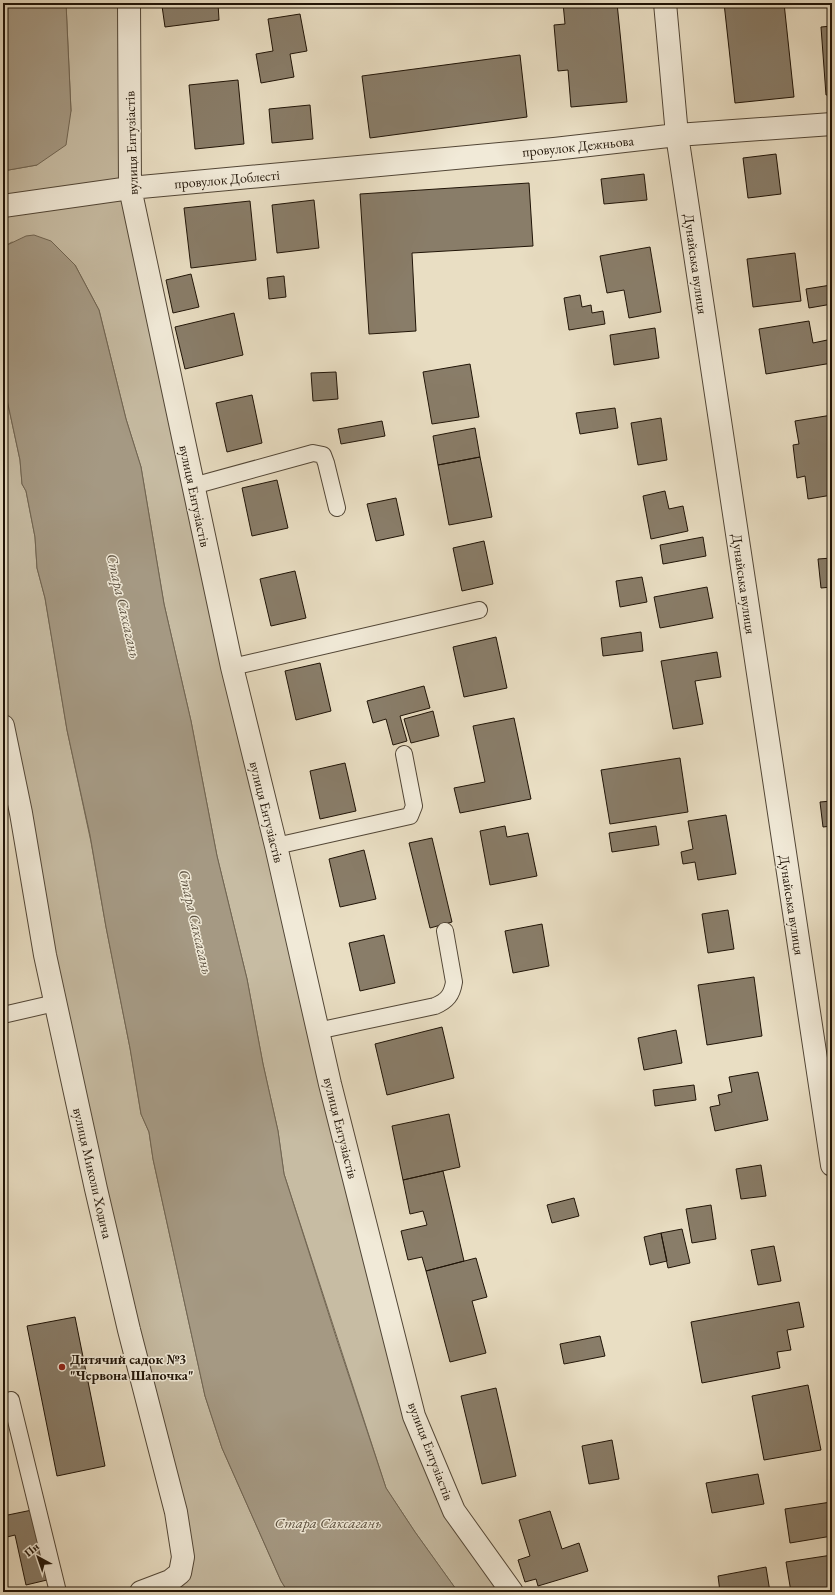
<svg xmlns="http://www.w3.org/2000/svg" width="835" height="1595" viewBox="0 0 835 1595" font-family="'EB Garamond',serif">
<style>
.green{fill:#c7bca3;stroke:#746855}
.water{fill:#a59983;stroke:#706451}
.building{fill:#897d69;stroke:#201407}
.lines{fill:none;stroke-linecap:round;stroke-linejoin:round}
.lane-casing{stroke:#524636;stroke-width:18}
.street-casing{stroke:#524636;stroke-width:24}
.lane{stroke:#f1ead8;stroke-width:16}
.street{stroke:#f1ead8;stroke-width:22}
.poi-dot{fill:#8f2418;stroke:#f1ead8;stroke-width:1.5}
.labels{text-anchor:middle;dominant-baseline:central;stroke-width:3;stroke-linejoin:round;paint-order:stroke}
.street-label{font-size:14px;fill:#201407;stroke:#f1ead8}
.poi-label{font-size:14px;font-weight:bold;fill:#201407;stroke:#f1ead8;text-anchor:start}
.water-label{font-size:15px;font-style:italic;fill:#5c503f;stroke:#f1ead8}
</style>
<rect width="100%" height="100%" fill="#e9dec3"/>
<filter id="stains"><feTurbulence type="fractalNoise" baseFrequency=".005" numOctaves="4"/><feColorMatrix values="0 0 0 0 .2 0 0 0 0 .09 0 0 0 0 .02 0 0 0 .5 -.17"/></filter>
<radialGradient id="worn" r=".72"><stop offset=".6" stop-color="#630" stop-opacity="0"/><stop offset="1" stop-color="#630" stop-opacity=".3"/></radialGradient>
<path class="green" d="M66 3H130V188L369 1234 454 1511 512 1592H458L415 1532 386 1488 284 1174 278 1131 263 1064 247 979 217 856 191 721 164 604 141 467 126 419 99 310 75 265 12 242 3 247V171L37 165 71 111Z
M3 381 20 460 22 484 26 491 35 537 37 568 45 598 67 730 91 842 106 927 130 1048 141 1114 149 1132 153 1159 205 1396 222 1448 281 1581 288 1592H160L180 1573 3 726Z"/>
<path class="water" d="M3 3H66L71 111 66 145 37 165 3 171Z
M34 235 51 241 75 265 99 310 126 419 141 467 164 604 191 721 217 856 247 979 263 1064 278 1131 284 1174 336 1337 386 1488 415 1532 458 1592H288L281 1581 222 1448 205 1396 153 1159 149 1132 141 1114 130 1048 106 927 90 835 67 730 45 598 37 568 35 537 26 491 22 484 20 460 3 381V247L26 236Z"/>
<path class="building" d="M187 3H218L219 20 165 27 162 6Z
M563 3H617L627 102 571 107 568 70 558 71 554 25 565 24Z
M724 3H784L794 97 735 103Z
M300 14 307 51 290 54 294 77 261 83 256 54 273 51 268 19Z
M832 26V95H826L821 27Z
M520 55 527 117 370 138 362 76Z
M238 80 244 144 195 149 189 85Z
M310 105 313 139 272 143 269 109Z
M776 154 781 194 748 198 743 158Z
M644 174 647 200 604 204 601 179Z
M529 183 533 246 412 253 416 331 369 334 360 194Z
M314 200 319 248 277 253 272 205Z
M250 201 256 260 191 268 184 208Z
M650 247 661 312 629 318 624 290 607 293 600 256Z
M795 253 801 301 753 307 747 259Z
M191 274 199 307 173 313 166 280Z
M284 276 286 297 269 299 267 278Z
M831 285 832 304 809 308 806 289Z
M580 295 582 307 591 305 592 313 603 311 605 324 569 330 564 298Z
M234 313 243 355 185 369 175 327Z
M809 321 813 343 832 339V363L766 374 759 329Z
M655 328 659 358 614 365 610 335Z
M470 364 479 417 432 424 423 372Z
M336 372 338 399 313 401 311 373Z
M252 395 262 443 227 452 216 403Z
M615 408 618 428 580 434 576 413Z
M832 415V495L808 499 805 476 797 478 793 445 799 444 795 421Z
M661 418 667 460 638 465 631 423Z
M382 421 385 436 341 444 338 429Z
M475 428 480 457 438 465 433 436Z
M480 457 492 517 449 525 438 465Z
M277 480 288 528 252 536 242 488Z
M665 491 669 509 683 506 688 531 651 539 643 496Z
M396 498 404 535 376 541 367 504Z
M703 537 706 556 663 564 660 545Z
M484 541 493 584 462 591 453 548Z
M832 558V587L821 588 818 559Z
M295 571 306 618 271 626 260 579Z
M642 577 647 602 620 607 616 581Z
M707 587 713 618 660 628 654 597Z
M641 632 643 651 603 656 601 638Z
M496 637 507 688 464 697 453 647Z
M717 652 721 677 695 681 703 724 673 729 661 661Z
M320 663 331 711 296 720 285 671Z
M424 686 430 708 400 716 407 741 393 745 386 719 373 723 367 701Z
M433 711 439 736 411 743 404 719Z
M514 718 531 799 460 813 454 788 485 782 473 726Z
M680 758 688 812 610 824 601 770Z
M345 763 356 811 320 819 310 771Z
M832 801V826L823 827 820 802Z
M726 815 736 874 698 880 695 862 683 864 681 852 693 849 688 821Z
M505 826 507 837 528 833 537 876 490 885 480 831Z
M656 826 659 845 612 852 609 833Z
M432 838 452 922 430 928 409 843Z
M364 850 376 899 340 907 329 859Z
M728 910 734 949 708 953 702 914Z
M542 924 549 966 513 973 505 931Z
M384 935 395 983 360 991 349 943Z
M754 977 762 1036 707 1045 698 985Z
M442 1027 454 1078 387 1095 375 1044Z
M676 1030 682 1063 644 1070 638 1038Z
M758 1072 768 1120 715 1131 710 1107 720 1105 718 1095 732 1092 729 1077Z
M694 1085 696 1100 655 1106 653 1090Z
M449 1114 460 1167 403 1180 392 1126Z
M761 1165 766 1196 741 1199 736 1169Z
M443 1171 464 1261 426 1271 422 1257 408 1260 401 1231 427 1225 423 1211 410 1214 403 1180Z
M574 1198 579 1216 552 1223 547 1205Z
M711 1205 716 1239 692 1243 686 1209Z
M682 1229 690 1263 668 1268 661 1233Z
M661 1233 667 1261 650 1265 644 1237Z
M774 1246 781 1281 758 1285 751 1250Z
M476 1258 487 1297 472 1301 486 1353 450 1362 426 1271Z
M799 1302 804 1327 787 1330 791 1350 777 1352 780 1368 702 1383 691 1322Z
M75 1317 105 1466 57 1476 27 1326Z
M600 1336 605 1356 564 1364 560 1344Z
M808 1385 821 1450 764 1460 752 1396Z
M496 1388 516 1476 482 1484 461 1396Z
M612 1440 619 1479 589 1484 582 1446Z
M758 1474 764 1504 712 1513 706 1483Z
M831 1502 832 1536 790 1543 785 1509Z
M32 1510 47 1580 26 1585 15 1535 3 1538V1516Z
M550 1511 562 1549 579 1543 588 1571 538 1586 536 1579 525 1582 518 1560 530 1556 519 1520Z
M832 1555V1592H791L786 1562Z
M766 1567 770 1592H720L718 1576Z"/>
<g class="lines">
<defs>
<path id="lane" d="M193 486 313 453 323 455 326 463 337 508
M232 667 479 610
M276 846 410 816 414 806 404 754
M3 1015 55 1003
M317 1031 435 1006C447 1001 452 995 454 982L445 931
M11 1400 58 1592"/>
<path id="street" d="M129 3 130 188 232 667 276 846 330 1084 414 1416 454 1511 512 1592
M665 3 677 135 832 1165
M3 206 130 188 554 149 677 135 832 124
M3 726 21 813 45 955 96 1189 129 1330 176 1512 183 1557 180 1573 170 1581 141 1592"/>
</defs>
<use href="#lane" class="lane-casing"/>
<use href="#street" class="street-casing"/>
<use href="#lane" class="lane"/>
<use href="#street" class="street"/>
</g>
<circle class="poi-dot" cx="62" cy="1367" r="4"/>
<g class="labels">
<g class="street-label">
<text transform="translate(131 143) rotate(-92)">вулиця Ентузіастів</text>
<text transform="translate(578 146) rotate(-6)">провулок Дежньова</text>
<text transform="translate(227 179) rotate(-5)">провулок Доблесті</text>
<text transform="translate(696 264) rotate(82)">Дунайська вулиця</text>
<text transform="translate(195 496) rotate(78)">вулиця Ентузіастів</text>
<text transform="translate(744 584) rotate(82)">Дунайська вулиця</text>
<text transform="translate(267 812) rotate(76)">вулиця Ентузіастів</text>
<text transform="translate(792 905) rotate(81)">Дунайська вулиця</text>
<text transform="translate(341 1128) rotate(76)">вулиця Ентузіастів</text>
<text transform="translate(93 1173) rotate(77)">вулиця Миколи Ходича</text>
<text transform="translate(431 1451) rotate(69)">вулиця Ентузіастів</text>
</g>
<g class="poi-label">
<text x="70" y="1359">Дитячий садок №3<tspan x="70" dy="16">"Червона Шапочка"</tspan></text>
</g>
<g class="water-label">
<text transform="translate(124 606) rotate(77)">Стара Саксагань</text>
<text transform="translate(196 922) rotate(77)">Стара Саксагань</text>
<text x="328" y="1522">Стара Саксагань</text>
</g>
</g>
<rect width="835" height="1595" fill="none" stroke="#e9dec3" stroke-width="16"/>
<rect x="4" y="4" width="827" height="1587" fill="none" stroke="#201407" stroke-width="2"/>
<rect x="8" y="8" width="819" height="1579" fill="none" stroke="#201407"/>
<g transform="translate(38 1557) rotate(320)" stroke="#f1ead8" stroke-width="3" paint-order="stroke">
<path d="M0-3L7 15L0 10L-7 15Z" fill="#201407"/>
<text y="-6" font-size="11" font-weight="bold" text-anchor="middle" fill="#201407">Пн</text>
</g>
<rect width="100%" height="100%" filter="url(#stains)"/>
<rect width="100%" height="100%" fill="url(#worn)"/>
</svg>
